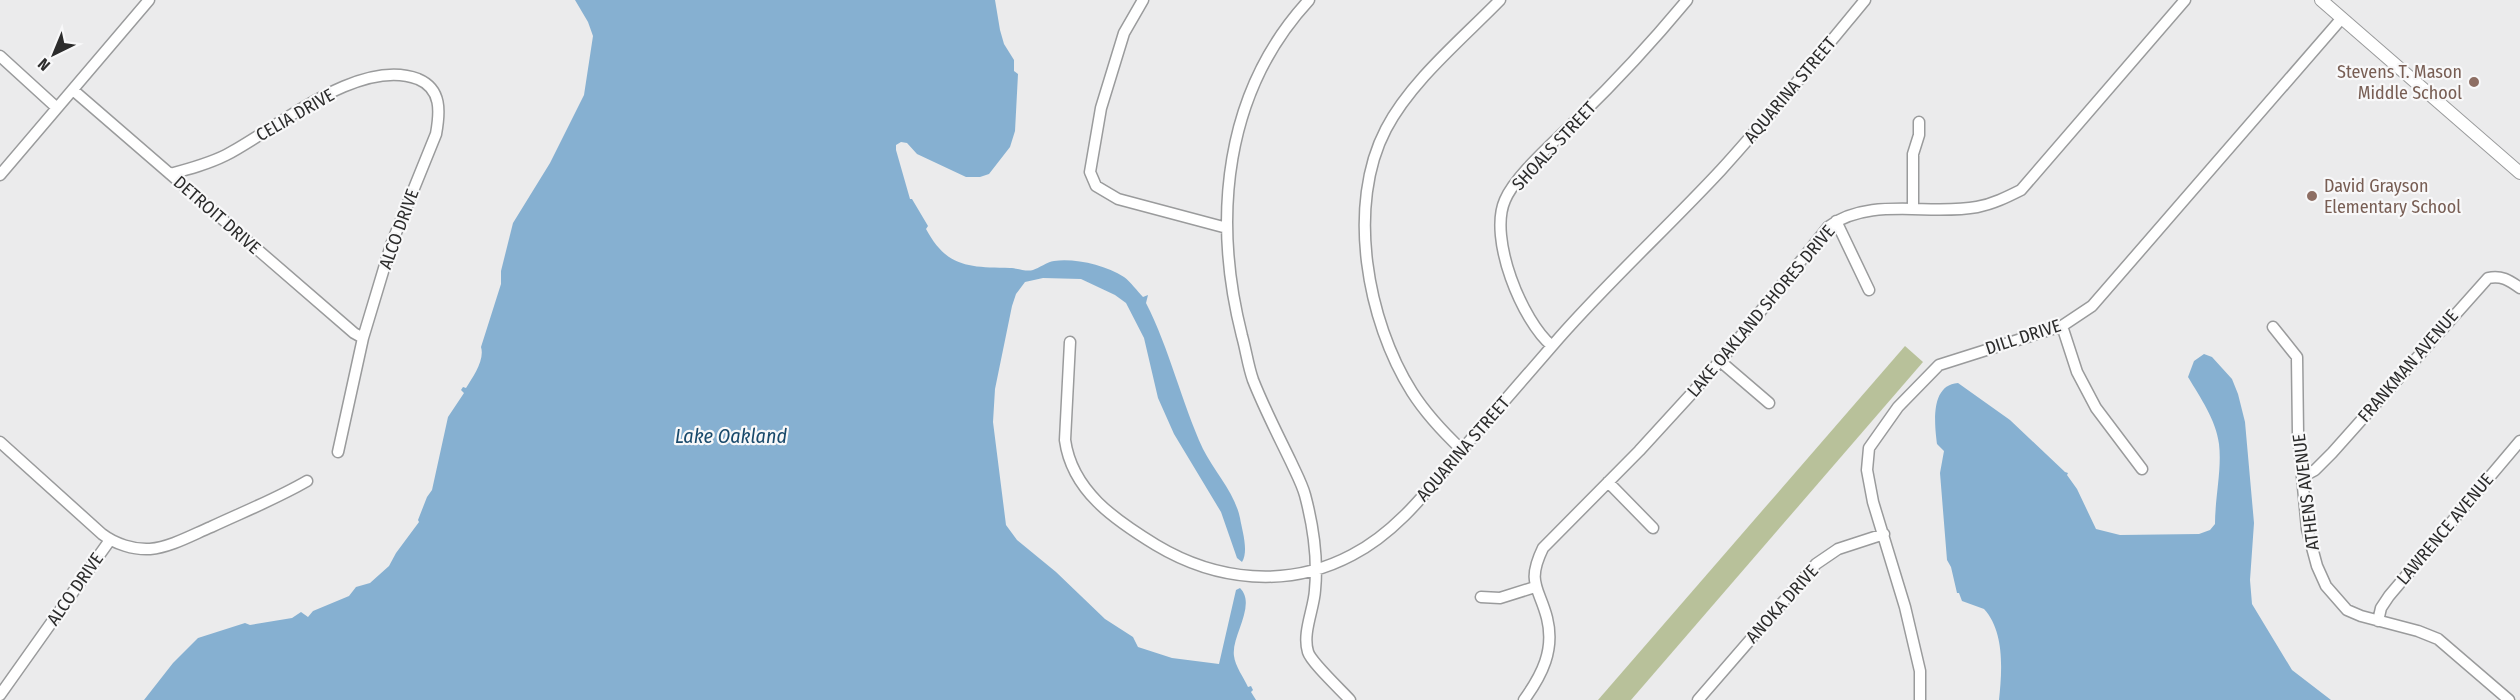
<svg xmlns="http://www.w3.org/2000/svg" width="2520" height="700" viewBox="0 0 2520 700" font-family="'Fira Sans Condensed',sans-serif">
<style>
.green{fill:#b8c19a}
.water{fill:#86b0d1}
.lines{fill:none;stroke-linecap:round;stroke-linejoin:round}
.minor-casing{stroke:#9a9b9c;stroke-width:13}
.major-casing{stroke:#9a9b9c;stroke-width:14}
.minor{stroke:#fff;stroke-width:10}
.major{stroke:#fff;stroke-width:12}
.education-dot{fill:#8d6e63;stroke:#f8f8f9;stroke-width:2}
.labels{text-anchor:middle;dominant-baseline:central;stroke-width:4.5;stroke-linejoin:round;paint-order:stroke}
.education-label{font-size:18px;fill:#785e54;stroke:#f8f8f9;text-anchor:end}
.street-label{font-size:18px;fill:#2c2c2c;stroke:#f8f8f9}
.water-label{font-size:20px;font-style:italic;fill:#18496b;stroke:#f8f8f9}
</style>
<rect width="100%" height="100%" fill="#ebebec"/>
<path class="green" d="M1905 346 1923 362 1631 700H1598Z"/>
<path class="water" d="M575 0H995L1000 30 1004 44 1014 60V71L1018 74 1015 131 1010 147 989 174 980 177H966L917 154 907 143 901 142 896 145V150L910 199H912L928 226 926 229C947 268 969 267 1010 268 1017 268 1026 272 1033 270 1039 268 1047 262 1054 261 1075 258 1105 265 1124 277 1131 282 1137 291 1143 297L1148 295 1146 303C1170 350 1181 401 1203 449 1214 471 1235 493 1240 518 1242 530 1249 551 1242 562L1237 558 1221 512 1174 434 1158 398 1144 338 1126 303 1115 295 1081 279 1043 278 1025 282 1016 294 1012 306 995 389 993 422 1006 525 1017 540 1056 572 1105 619 1133 637 1138 647 1172 658 1219 664 1236 590 1240 588C1257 605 1231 636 1234 656 1235 666 1244 678 1248 687L1251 686 1253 690 1251 692 1256 700H144L173 663 198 638 245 623 250 625 292 618 301 612 308 617 313 611 349 596 356 587 370 583 389 566 396 553 419 522 418 520 427 497 432 490 448 417 464 393 461 390 463 387 466 388C473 377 485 360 481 347L501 284V271L513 223 550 163 584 95 593 36 588 22Z
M2204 354 2212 357 2232 379 2238 394 2245 422 2254 523 2250 580 2252 604 2292 670 2331 700H1999C2002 671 2005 632 1984 609L1962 601 1959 593H1957L1951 567 1947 560 1940 473 1944 451 1937 444C1935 427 1929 385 1958 383L2010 420 2065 472 2068 473 2067 475 2077 489 2096 529 2120 535 2199 534 2210 530 2215 524C2215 498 2222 469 2219 444 2216 420 2200 397 2188 377L2194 361Z"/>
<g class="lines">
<defs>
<path id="minor" d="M1143 0 1124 33 1101 108 1090 172 1096 186 1118 199 1227 228
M1309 0C1224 92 1212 218 1242 336 1246 350 1248 366 1253 380 1264 408 1278 435 1291 462 1296 473 1302 484 1305 495 1313 525 1318 559 1315 590 1314 609 1302 633 1308 652 1311 662 1341 690 1350 700
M0 56 57 108
M73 90 354 333 363 338
M170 174C189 169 208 164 226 155 275 130 359 56 418 79 442 89 440 112 436 134L391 245 363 338 338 452
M0 175 149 0
M1913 209V154L1919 135V122
M1836 221 1869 290
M2062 326 2077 372 2096 408 2142 469
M2273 327 2297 357 2298 434 2307 529 2317 566 2326 586 2347 610 2361 616 2418 631 2438 639 2509 700
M1070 342 1065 440C1072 491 1115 520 1156 545 1216 581 1288 589 1352 555 1397 532 1428 490 1460 452 1493 414 1526 376 1559 338 1610 280 1668 227 1721 170 1771 115 1818 57 1865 0
M1552 346C1522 321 1488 238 1505 200 1516 174 1558 139 1578 118 1616 81 1653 41 1687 0
M1720 361 1769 403
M0 442 102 534C115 544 134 550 150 549 171 547 192 535 211 527 243 512 276 499 307 481
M1462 450C1443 432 1426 414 1412 392 1367 321 1346 205 1386 129 1411 81 1462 39 1500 0
M2302 477 2315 470 2332 453 2488 278C2501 275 2509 280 2520 288
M1608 482 1653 528
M1481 597 1500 598 1535 587
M2378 621 2381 608 2389 596 2520 441
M0 695 110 540
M1524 700C1542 675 1555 650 1547 618 1539 587 1526 583 1543 548L1639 451 1693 392 1732 347 1828 227C1870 196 1929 216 1977 207 1993 204 2007 197 2021 190L2185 0
M1698 700 1816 564 1838 549 1884 534
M1920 700V671L1905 607 1873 502 1867 470 1869 448 1898 407 1939 365 2062 326 2092 306 2342 18"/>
<path id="major" d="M2321 0 2520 173"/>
</defs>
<use href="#minor" class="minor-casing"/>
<use href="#major" class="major-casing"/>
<use href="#minor" class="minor"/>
<use href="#major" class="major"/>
</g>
<g class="education-dot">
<circle cx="2474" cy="82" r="6"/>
<circle cx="2312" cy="196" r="6"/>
</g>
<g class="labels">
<g class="education-label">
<text x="2462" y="72">Stevens T. Mason<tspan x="2462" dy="21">Middle School</tspan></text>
<text x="2324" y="186" text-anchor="start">David Grayson<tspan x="2324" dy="21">Elementary School</tspan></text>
</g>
<g class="street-label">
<text transform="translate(1790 90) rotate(-50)">AQUARINA STREET</text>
<text transform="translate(295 115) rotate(-30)">CELIA DRIVE</text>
<text transform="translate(1554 146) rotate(-47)">SHOALS STREET</text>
<text transform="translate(217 215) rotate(41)">DETROIT DRIVE</text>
<text transform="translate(399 229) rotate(-70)">ALCO DRIVE</text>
<text transform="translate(1761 311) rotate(-50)">LAKE OAKLAND SHORES DRIVE</text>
<text transform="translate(2023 337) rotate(-18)">DILL DRIVE</text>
<text transform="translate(2408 366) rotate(-49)">FRANKMAN AVENUE</text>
<text transform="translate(1463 449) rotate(-49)">AQUARINA STREET</text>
<text transform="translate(2306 492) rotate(-97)">ATHENS AVENUE</text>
<text transform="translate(2445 529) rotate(-50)">LAWRENCE AVENUE</text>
<text transform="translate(75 589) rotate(-55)">ALCO DRIVE</text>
<text transform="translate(1782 604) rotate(-48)">ANOKA DRIVE</text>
</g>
<g class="water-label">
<text x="731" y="436">Lake Oakland</text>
</g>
</g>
<g transform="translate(54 54) rotate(223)" stroke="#f8f8f9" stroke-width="4.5" paint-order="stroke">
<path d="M0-4.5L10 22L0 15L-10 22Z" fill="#2c2c2c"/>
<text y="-9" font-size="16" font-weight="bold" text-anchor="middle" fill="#2c2c2c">N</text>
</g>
</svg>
